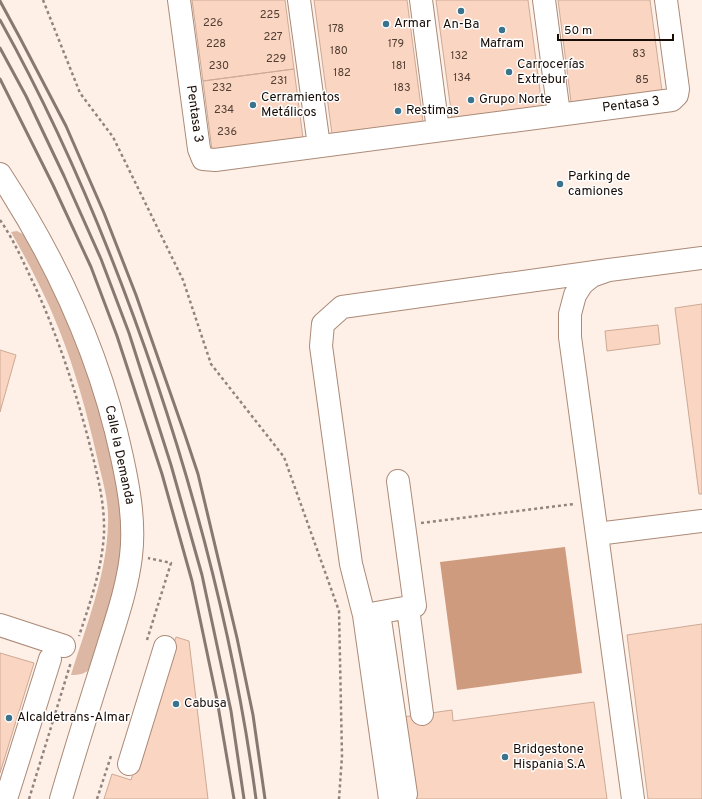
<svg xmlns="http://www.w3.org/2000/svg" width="702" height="799" viewBox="0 0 702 799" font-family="Overpass,sans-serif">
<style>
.green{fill:#dcb8a4}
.water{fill:#ce9b7e}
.building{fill:#fad5c1;stroke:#cdaa96}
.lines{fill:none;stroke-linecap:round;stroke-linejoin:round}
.minor-casing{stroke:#ab8a77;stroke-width:24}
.path{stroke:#92847d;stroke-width:2.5;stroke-dasharray:3 3;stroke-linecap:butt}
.minor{stroke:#fff;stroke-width:22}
.rail{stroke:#877972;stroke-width:3}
.poi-dot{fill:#3b738d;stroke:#fff;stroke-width:1.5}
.labels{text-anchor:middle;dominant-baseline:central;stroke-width:3;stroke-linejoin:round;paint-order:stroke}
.number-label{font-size:11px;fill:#503e34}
.poi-label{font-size:13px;fill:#170b05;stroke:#fff;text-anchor:start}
.street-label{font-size:13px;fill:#170b05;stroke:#fff}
</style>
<rect width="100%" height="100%" fill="#feefe7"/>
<path class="green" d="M17 231 28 237 53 282 98 394 123 503 120 570 92 667C86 674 79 675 71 675 86 626 107 575 108 523 109 500 102 479 97 457 87 413 75 369 58 327 45 294 28 262 11 232Z"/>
<path class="water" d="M565 547 582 673 457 690 440 562Z"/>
<path class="building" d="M192 0H285L294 69 203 81Z
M314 0H407L423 122 332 134Z
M436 0H528L542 106 452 118Z
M558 0H650L662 91 571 102Z
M294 69 303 138 212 150 203 81Z
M702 304V494H699L675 308Z
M658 325 660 344 607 351 605 331Z
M0 350 16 355 0 412Z
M702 624V799H648L627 635Z
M176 637 189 641 208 799H104L112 774 131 780Z
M0 653 34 663 0 773Z
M594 702 607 799H401L403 717 452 710 453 721Z"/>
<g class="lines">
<defs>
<path id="minor" d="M179 0 199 149 203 159 215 160 672 100 677 95 678 89 666 0
M299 0 319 146
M421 0 438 130
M544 0 559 114
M0 174C57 261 100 354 122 457 129 489 135 523 131 556 127 590 115 623 105 656 90 703 75 751 61 799
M597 534 702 521
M408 608 422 714
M379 613 406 794
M365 615 415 606 398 481
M0 625 64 646
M129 764 165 647
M6 799 50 659
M390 799 364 615 351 564 321 346 323 324 342 307 609 270
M633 799 570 337V314L575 295 582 284 592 276 609 270 702 258"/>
</defs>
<use href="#minor" class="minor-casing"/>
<path class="path" d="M43 0 80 93 113 137 183 280 211 364 284 457 339 611 342 756 339 799
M0 220C12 237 21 257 30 276 55 328 73 382 88 438 96 469 105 501 104 533 102 569 90 603 79 636
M421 523 574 504
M147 640 171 563 148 558
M29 799 71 662
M97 799 111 756"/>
<use href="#minor" class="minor"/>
<path class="rail" d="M0 1 20 38 66 126 104 213 136 295 185 435 198 474 237 638 253 715 265 799
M0 20C64 135 114 256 156 380 202 517 237 657 256 799
M0 48 26 96 64 176 101 259 129 333 171 465 202 575 231 711 244 799
M0 79 53 185 91 267 117 336 162 474 192 581 217 700 234 799"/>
</g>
<g class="poi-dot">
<circle cx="461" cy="11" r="4"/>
<circle cx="386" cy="24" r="4"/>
<circle cx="502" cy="30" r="4"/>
<circle cx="509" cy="72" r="4"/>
<circle cx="471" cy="100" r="4"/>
<circle cx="253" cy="105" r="4"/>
<circle cx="398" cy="111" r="4"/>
<circle cx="560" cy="184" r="4"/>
<circle cx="176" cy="704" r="4"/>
<circle cx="9" cy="718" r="4"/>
<circle cx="505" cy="757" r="4"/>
</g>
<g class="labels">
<g class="number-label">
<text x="270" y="15">225</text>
<text x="213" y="23">226</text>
<text x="336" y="29">178</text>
<text x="273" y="37">227</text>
<text x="216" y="44">228</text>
<text x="396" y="44">179</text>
<text x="339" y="51">180</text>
<text x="639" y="54">83</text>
<text x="459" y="56">132</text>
<text x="276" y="59">229</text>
<text x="219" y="66">230</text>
<text x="399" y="66">181</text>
<text x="342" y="73">182</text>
<text x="462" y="78">134</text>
<text x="642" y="80">85</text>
<text x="279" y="81">231</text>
<text x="222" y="88">232</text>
<text x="402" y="88">183</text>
<text x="224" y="110">234</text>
<text x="227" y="132">236</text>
</g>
<g class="poi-label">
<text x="394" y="24">Armar</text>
<text x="461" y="25" text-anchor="middle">An-Ba</text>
<text x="502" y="44" text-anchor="middle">Mafram</text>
<text x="517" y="65">Carrocerías<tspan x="517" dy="15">Extrebur</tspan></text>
<text x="261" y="98">Cerramientos<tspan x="261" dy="15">Metálicos</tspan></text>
<text x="479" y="100">Grupo Norte</text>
<text x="406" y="111">Restimas</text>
<text x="568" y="177">Parking de<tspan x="568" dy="15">camiones</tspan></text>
<text x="184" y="704">Cabusa</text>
<text x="17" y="718">Alcaldetrans-Almar</text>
<text x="513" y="750">Bridgestone<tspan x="513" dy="15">Hispania S.A</tspan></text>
</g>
<g class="street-label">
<text transform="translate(631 105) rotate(-7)">Pentasa 3</text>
<text transform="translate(194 114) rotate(82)">Pentasa 3</text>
<text transform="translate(119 455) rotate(78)">Calle la Demanda</text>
</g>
</g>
<path d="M558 34v6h115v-6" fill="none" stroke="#170b05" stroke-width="2"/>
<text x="564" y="34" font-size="12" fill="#170b05" stroke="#ffffff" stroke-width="3" paint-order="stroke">50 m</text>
</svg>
